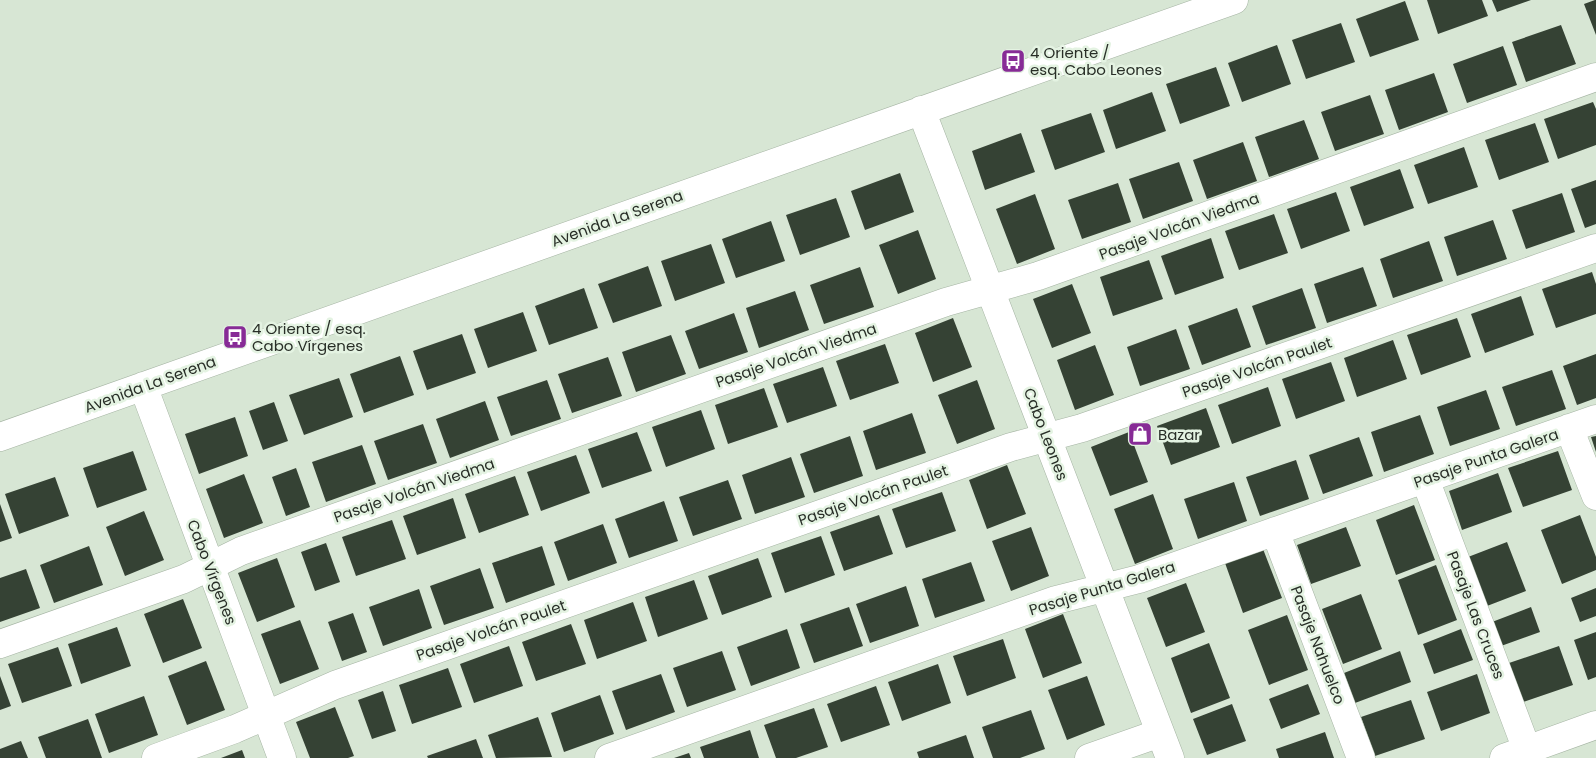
<svg xmlns="http://www.w3.org/2000/svg" width="1596" height="758" viewBox="0 0 1596 758" font-family="Poppins,sans-serif">
<style>
.building{fill:#354234}
.lines{fill:none;stroke-linecap:round;stroke-linejoin:round}
.minor-casing{stroke:#a5b4a3;stroke-width:29}
.minor{stroke:#fff;stroke-width:28}
.labels{text-anchor:middle;dominant-baseline:central;stroke-width:5;stroke-linejoin:round;paint-order:stroke}
.poi-label{font-size:15px;fill:#282e27;stroke:#e4f3e2;text-anchor:start}
.street-label{font-size:15px;fill:#282e27;stroke:#e4f3e2}
</style>
<rect width="100%" height="100%" fill="#d7e6d4"/>
<path class="building" d="M1427 0H1482L1488 16 1438 34Z
M1492 0H1531L1497 12Z
M1595 0H1596V35L1584 4Z
M1405 1 1419 40 1370 57 1356 19Z
M1341 23 1355 62 1306 79 1292 40Z
M1561 25 1576 64 1526 82 1512 42Z
M1277 45 1291 84 1242 102 1228 63Z
M1503 46 1517 85 1467 103 1453 64Z
M1216 67 1230 106 1180 124 1166 84Z
M1434 73 1448 112 1399 130 1385 90Z
M1152 92 1166 131 1116 149 1103 110Z
M1370 95 1384 134 1335 151 1321 112Z
M1593 102 1596 109V145L1558 159 1544 119Z
M1091 113 1105 152 1055 170 1041 130Z
M1304 120 1319 159 1269 177 1255 137Z
M1535 123 1549 162 1499 180 1485 140Z
M1021 133 1035 172 985 190 972 151Z
M1243 142 1257 181 1207 199 1193 160Z
M1464 147 1478 187 1428 204 1414 165Z
M1179 162 1193 201 1143 219 1129 179Z
M1400 169 1414 208 1364 226 1350 187Z
M900 173 914 212 865 230 851 191Z
M1596 180V224L1585 228 1571 189Z
M1118 183 1131 222 1082 239 1068 200Z
M1336 192 1350 231 1301 249 1287 209Z
M1562 193 1575 232 1526 249 1512 210Z
M1035 194 1055 249 1017 264 996 209Z
M836 198 850 237 800 255 786 215Z
M1274 214 1288 253 1239 270 1225 231Z
M1493 220 1507 259 1457 276 1444 237Z
M771 221 785 261 736 278 722 239Z
M918 230 936 279 898 294 879 245Z
M1211 238 1224 278 1175 295 1161 256Z
M1429 241 1443 281 1393 298 1380 259Z
M711 244 725 283 675 301 661 261Z
M1149 260 1163 299 1113 316 1100 277Z
M648 266 662 306 613 323 598 284Z
M860 267 874 307 824 324 810 285Z
M1363 267 1377 306 1327 323 1314 284Z
M1592 272 1596 284V314L1556 328 1542 289Z
M1072 284 1091 333 1052 348 1033 299Z
M584 288 598 328 549 345 535 306Z
M1302 288 1316 328 1266 345 1252 306Z
M795 291 809 330 759 348 746 308Z
M1521 296 1534 335 1485 353 1471 314Z
M1237 308 1251 347 1202 365 1188 326Z
M523 312 537 351 488 368 474 329Z
M734 313 748 352 699 369 685 331Z
M953 318 972 367 933 382 915 333Z
M1457 318 1471 357 1421 375 1407 335Z
M1176 329 1190 369 1140 386 1127 347Z
M462 334 476 373 427 390 413 351Z
M671 335 686 374 636 392 622 352Z
M1393 340 1407 379 1357 397 1344 358Z
M885 344 899 383 850 400 836 361Z
M1095 345 1114 395 1075 410 1057 360Z
M1596 354V398L1577 405 1563 366Z
M400 356 414 395 364 413 350 374Z
M608 357 622 396 572 413 558 374Z
M1331 362 1345 401 1296 419 1282 379Z
M823 367 837 406 787 423 773 384Z
M1552 370 1566 409 1516 426 1502 387Z
M339 378 353 417 304 435 289 395Z
M547 380 561 419 511 436 497 397Z
M977 380 995 429 957 444 938 395Z
M1268 387 1281 426 1232 444 1218 405Z
M764 388 778 427 728 444 715 405Z
M1486 390 1500 429 1450 446 1437 407Z
M485 401 499 440 450 458 436 419Z
M274 402 288 441 263 450 249 411Z
M1206 408 1220 447 1171 465 1157 426Z
M701 410 715 449 666 467 652 427Z
M912 413 926 453 876 470 863 431Z
M1420 415 1434 454 1384 472 1371 432Z
M235 417 248 456 199 474 185 434Z
M423 424 437 463 388 480 374 441Z
M637 432 652 471 602 488 588 449Z
M1129 432 1148 482 1110 496 1091 447Z
M850 436 863 476 814 493 800 454Z
M1596 436V452L1591 437Z
M1359 437 1373 476 1323 494 1309 455Z
M362 445 376 484 326 502 312 462Z
M133 451 147 490 97 508 83 468Z
M1558 451 1572 490 1523 507 1508 468Z
M576 455 590 493 541 511 527 472Z
M791 457 805 497 755 514 742 475Z
M1296 460 1309 499 1260 516 1246 477Z
M1007 465 1026 514 987 529 969 480Z
M296 468 310 507 286 516 272 477Z
M1498 473 1512 512 1462 530 1449 491Z
M244 474 263 523 224 538 206 489Z
M515 476 529 515 479 533 465 494Z
M55 477 69 516 19 534 5 494Z
M728 480 742 519 693 536 679 497Z
M1234 482 1247 521 1198 539 1184 499Z
M942 492 956 531 906 548 892 509Z
M1153 494 1173 549 1135 564 1114 509Z
M453 498 466 538 417 555 403 516Z
M664 501 678 541 629 558 615 519Z
M0 504 12 538 0 542Z
M1414 505 1435 560 1396 575 1376 520Z
M144 511 164 560 125 576 106 527Z
M879 515 893 554 844 571 830 532Z
M1580 515 1596 557V570L1562 584 1541 530Z
M392 520 406 559 356 576 342 537Z
M603 524 617 563 568 581 554 542Z
M1031 527 1049 576 1011 591 992 541Z
M1346 527 1361 566 1311 584 1297 545Z
M821 536 835 575 785 593 771 553Z
M1507 542 1526 591 1487 606 1468 557Z
M326 543 340 582 315 591 301 552Z
M89 546 103 585 54 603 40 565Z
M542 546 555 585 506 603 492 563Z
M1263 549 1282 598 1243 613 1225 563Z
M277 558 295 607 257 622 238 573Z
M758 558 772 597 722 615 708 576Z
M971 562 985 601 935 618 922 579Z
M1436 565 1457 620 1418 635 1398 580Z
M480 568 494 608 444 625 430 586Z
M26 569 40 608 0 622V578Z
M694 580 708 619 658 637 645 597Z
M1186 583 1205 632 1166 647 1147 598Z
M906 586 919 626 870 643 856 604Z
M1596 588V616L1580 622 1571 598Z
M419 589 432 628 383 646 369 607Z
M1361 594 1382 649 1343 664 1322 609Z
M183 599 202 648 163 663 144 614Z
M633 602 647 641 597 659 584 620Z
M849 607 863 646 814 663 800 624Z
M1531 607 1540 632 1501 646 1492 622Z
M353 613 367 652 342 661 328 622Z
M1063 614 1082 663 1043 678 1025 629Z
M1287 615 1308 670 1269 685 1248 630Z
M300 620 319 669 280 684 261 634Z
M571 624 586 664 536 681 522 642Z
M117 627 131 666 81 684 68 644Z
M787 629 800 668 751 686 737 647Z
M1461 629 1473 660 1434 674 1423 644Z
M1596 632V677L1588 680 1574 640Z
M1003 639 1016 678 967 696 953 656Z
M1209 643 1230 698 1191 713 1171 658Z
M509 646 523 686 474 703 460 664Z
M1559 646 1573 685 1523 702 1509 663Z
M58 647 72 686 22 703 8 664Z
M722 651 736 690 687 707 673 668Z
M1400 651 1411 682 1355 703 1344 673Z
M206 661 225 710 187 725 168 676Z
M938 664 951 703 902 721 888 682Z
M448 668 462 707 412 724 399 685Z
M661 674 675 712 626 730 612 691Z
M1477 674 1490 713 1441 731 1427 692Z
M0 676 11 706 0 710Z
M1087 676 1105 725 1067 740 1048 690Z
M1308 684 1320 714 1281 729 1269 699Z
M876 686 890 725 841 742 827 704Z
M383 691 396 731 372 739 358 700Z
M600 695 614 734 564 752 551 713Z
M144 696 158 735 109 753 95 714Z
M1411 700 1425 739 1375 756 1361 717Z
M1232 704 1246 741 1207 755 1193 719Z
M335 707 354 756 348 758H310L296 722Z
M814 708 828 747 796 758H776L764 725Z
M1031 710 1045 749 1020 758H993L982 727Z
M538 717 552 757 496 758 488 735Z
M88 719 102 758H46L38 737Z
M750 730 759 758H704L700 747Z
M1325 732 1334 758H1279L1276 749Z
M966 735 974 758H919L917 752Z
M476 739 483 758H428L427 756Z
M21 741 28 758H0V749Z
M242 750 245 758H221Z
M689 753 691 758H674Z"/>
<g class="lines">
<defs>
<path id="minor" d="M921 110 1170 758
M143 386 282 758
M1569 428 1596 496
M0 437 1234 0
M1425 479 1527 750
M1275 531 1361 758
M0 644 184 579 241 551 946 302 1038 276 1596 77
M156 758 235 729 335 685 1011 447 1082 428 1596 248
M609 758 1056 600 1139 579 1596 419
M1089 758 1160 733
M1504 758 1596 725"/>
</defs>
<use href="#minor" class="minor-casing"/>
<use href="#minor" class="minor"/>
</g>
<defs>
<symbol id="bus-square" viewBox="-11 -11 22 22"><rect x="-9" y="-9" width="18" height="18" rx="4" fill="#872b96" stroke="#e4f3e2"/><path d="M-5-6H5V4H4V6H2V4H-2V6H-4V4H-5ZM-3.5-4V0h7V-4ZM-3.5 1.2v1.5H-2V1.2ZM2 1.2v1.5H3.5V1.2Z" fill="#fff"/></symbol>
<symbol id="shop-square" viewBox="-11 -11 22 22"><rect x="-9" y="-9" width="18" height="18" rx="4" fill="#872b96" stroke="#e4f3e2"/><path d="M-5-2.5h2.3a2.7 3.5 0 0 1 5.4 0H5L5.5 6h-11ZM-1.5-2.5h3a1.5 2.3 0 0 0-3 0Z" fill="#fff"/></symbol>
</defs>
<g fill-rule="evenodd">
<use href="#bus-square" x="999" y="47" width="28" height="28"/>
<use href="#bus-square" x="221" y="323" width="28" height="28"/>
<use href="#shop-square" x="1126" y="420" width="28" height="28"/>
</g>
<g class="labels">
<g class="poi-label">
<text x="1030" y="52">4 Oriente /<tspan x="1030" dy="17">esq. Cabo Leones</tspan></text>
<text x="252" y="328">4 Oriente / esq.<tspan x="252" dy="17">Cabo Vírgenes</tspan></text>
<text x="1158" y="434">Bazar</text>
</g>
<g class="street-label">
<text transform="translate(617 218) rotate(-20)">Avenida La Serena</text>
<text transform="translate(1179 226) rotate(-20)">Pasaje Volcán Viedma</text>
<text transform="translate(796 355) rotate(-19)">Pasaje Volcán Viedma</text>
<text transform="translate(1257 367) rotate(-19)">Pasaje Volcán Paulet</text>
<text transform="translate(150 384) rotate(-20)">Avenida La Serena</text>
<text transform="translate(1046 434) rotate(69)">Cabo Leones</text>
<text transform="translate(1486 458) rotate(-19)">Pasaje Punta Galera</text>
<text transform="translate(414 490) rotate(-19)">Pasaje Volcán Viedma</text>
<text transform="translate(873 495) rotate(-19)">Pasaje Volcán Paulet</text>
<text transform="translate(212 572) rotate(69)">Cabo Vírgenes</text>
<text transform="translate(1102 588) rotate(-17)">Pasaje Punta Galera</text>
<text transform="translate(1476 615) rotate(69)">Pasaje Las Cruces</text>
<text transform="translate(491 630) rotate(-19)">Pasaje Volcán Paulet</text>
<text transform="translate(1318 645) rotate(69)">Pasaje Nahuelco</text>
</g>
</g>
</svg>
